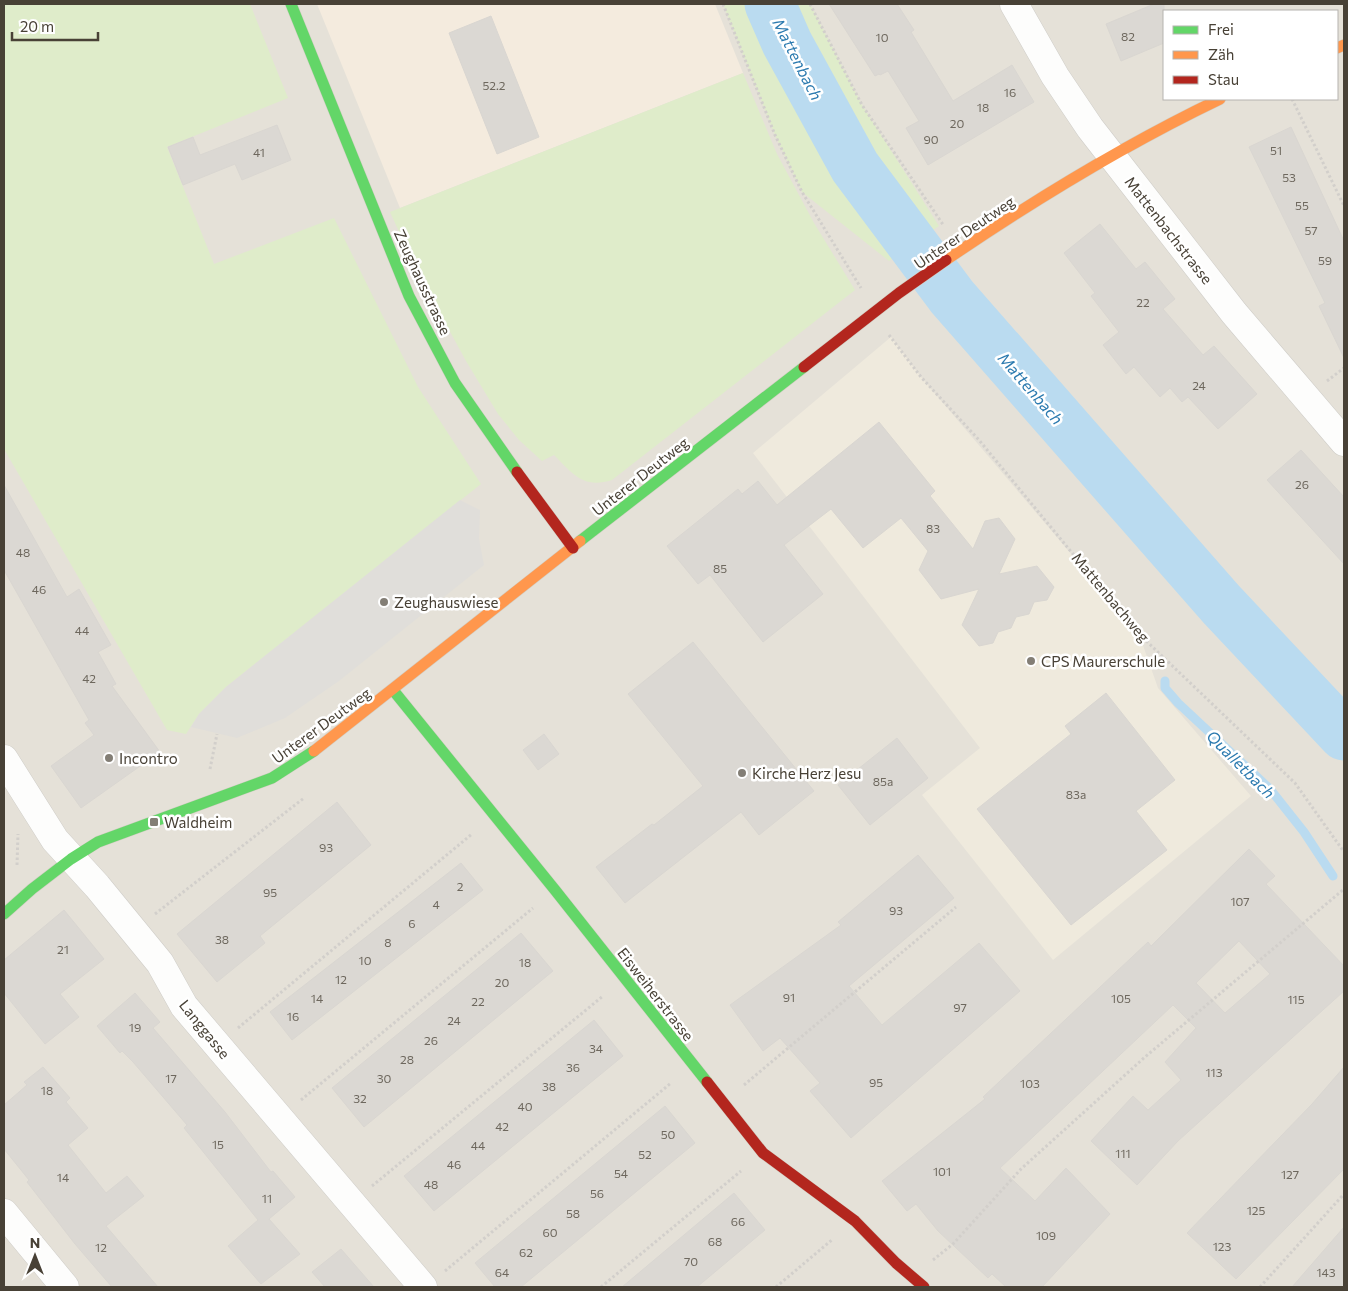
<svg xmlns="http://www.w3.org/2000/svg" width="1348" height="1291" viewBox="0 0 1348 1291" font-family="Commissioner,sans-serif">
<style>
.residential{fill:#e5e1d8;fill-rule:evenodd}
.commercial{fill:#f4ebde}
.education{fill:#efeadd}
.green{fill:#dfecca}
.parking{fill:#e0deda}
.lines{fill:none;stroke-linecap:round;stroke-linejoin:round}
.stream{stroke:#badbf0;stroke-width:9}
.river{stroke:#badbf0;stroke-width:51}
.building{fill:#dbd8d3;stroke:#d9d6d1;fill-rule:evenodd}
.street-casing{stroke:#cfcdc8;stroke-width:29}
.fast-casing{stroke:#d2cec3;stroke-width:12}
.slow-casing{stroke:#d2cec3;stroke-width:12}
.jam-casing{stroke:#d2cec3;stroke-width:12}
.path{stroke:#d2cfcb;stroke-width:3;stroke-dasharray:2.5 2.5;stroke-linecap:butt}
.street{stroke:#fdfdfc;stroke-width:28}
.fast{stroke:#63d668;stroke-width:11}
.slow{stroke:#ff974d;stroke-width:11}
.jam{stroke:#b3261e;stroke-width:11}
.poi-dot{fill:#837e75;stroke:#fff;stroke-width:2}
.labels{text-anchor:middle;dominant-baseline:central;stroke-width:5;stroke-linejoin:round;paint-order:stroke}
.number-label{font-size:12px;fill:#6e685e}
.street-label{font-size:15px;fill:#484136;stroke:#fff}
.poi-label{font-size:15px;fill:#484136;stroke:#fff;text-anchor:start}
.water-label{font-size:16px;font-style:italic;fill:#2b7aaf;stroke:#fff}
</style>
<rect width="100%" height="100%" fill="#f1efeb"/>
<path class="residential" d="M4 4H1344V1287H4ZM1164 11H1337V99H1164Z"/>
<path class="commercial" d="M317 4H715L743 73 400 208Z"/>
<path class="education" d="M891 337 921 377 1139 634 1158 688 1251 796 1053 960 922 795 980 748 753 453Z"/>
<path class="green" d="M4 4H250L288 98 167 147 214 264 334 218 418 387 481 484 226 687 199 714 186 734 167 730 4 449Z
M723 4H810L862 105 939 226 889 261 802 192 775 135Z
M743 73 777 154 814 223 855 290 612 480C583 489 573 474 554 455L542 461 519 440 498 414 466 361 417 271 390 212Z"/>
<path class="parking" d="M460 500 480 510 479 539 484 565 339 681 285 718 237 738 191 727 199 714 226 687Z"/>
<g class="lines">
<path class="stream" d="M1218 608 1221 604
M1165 681V688L1178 703 1270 789 1304 832 1333 876"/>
<path class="river" d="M770 4 787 43 855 167 952 297 1221 604 1344 735"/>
</g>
<path class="building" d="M829 4H897L914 30 911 32 922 50 953 101 1012 65 1034 102 928 165 906 128 919 121 888 71 880 75 879 74 875 76Z
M1154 4H1164V43L1121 61 1106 24Z
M491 16 539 137 497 154 449 33Z
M277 125 291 160 242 180 235 164 183 185 168 147 193 137 200 155Z
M1291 127 1344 241V358L1319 306 1325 303 1249 147Z
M1100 224 1136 269 1145 262 1175 299 1163 309 1203 355 1214 346 1257 394 1218 429 1188 397 1182 402 1170 388 1160 397 1134 367 1126 374 1103 345 1119 332 1091 296 1095 293 1064 253Z
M879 422 935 491 930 496 973 549 985 521 999 518 1015 539 999 574 1037 566 1054 587 1047 600 1034 602 1029 614 1016 617 1011 628 998 632 993 643 979 646 962 625 979 589 941 599 919 570 928 551 901 518 863 548 831 509 784 545 823 594 763 642 710 575 698 584 667 546 738 489 742 494 758 481 777 505Z
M1301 450 1344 497V564L1267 480Z
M4 485 67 597 79 589 111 645 98 652 116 684 112 686 160 752 81 808 51 766 94 735 85 723 89 720 4 570Z
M693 642 814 791 759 835 741 812 625 903 596 867 652 824 654 825 703 786 628 694Z
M1106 693 1175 780 1136 811 1167 850 1071 925 977 809 1071 734 1065 726Z
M544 734 559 754 538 770 523 750Z
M897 738 928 778 870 825 838 785Z
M337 802 371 845 260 936 265 943 217 982 177 934Z
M1249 849 1275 876 1266 884 1344 966V991L1178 1141 1137 1185 1091 1141 1133 1096 1148 1110 1181 1080 1165 1062 1196 1028 1173 1005 1000 1168 1035 1201 1066 1168 1110 1214 1042 1287H1006L992 1274 988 1278 938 1231 916 1204 907 1211 882 1181 985 1099 983 1097 1148 942 1151 946ZM1239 941 1270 974 1225 1013 1196 983Z
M918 855 954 898 849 986 882 1025 979 943 1020 991 851 1138 810 1091 820 1083 780 1038 763 1051 730 1005 841 925 838 922Z
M461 863 483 890 292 1040 270 1012Z
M64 910 104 959 60 994 79 1017 45 1044 4 993V960Z
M521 933 553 971 364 1127 332 1088Z
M135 993 160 1022 153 1028 225 1112 271 1172 273 1171 295 1197 269 1219 300 1254 261 1284 228 1246 258 1220 184 1128 187 1125 133 1062 122 1051 120 1053 97 1026Z
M594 1020 623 1056 434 1211 404 1176Z
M43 1067 70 1098 66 1102 88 1128 68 1145 106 1193 127 1176 144 1196 106 1226 158 1287H112L75 1244 27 1182 29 1180 4 1149V1105L27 1085 24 1082Z
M1344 1067V1169L1236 1279 1187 1233 1312 1104Z
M665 1106 695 1143 521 1287H495L475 1263Z
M734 1193 765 1230 697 1287H622Z
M1344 1227V1287H1292Z
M341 1249 374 1287H325L312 1272Z"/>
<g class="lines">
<defs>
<path id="street" d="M1014 4 1055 76 1090 128 1234 313 1344 442
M4 759 55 840 97 886 160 963 184 1006 423 1287
M4 1213 65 1287"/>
<path id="fast" d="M291 4 409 296 455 383 517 472
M580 541 804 367
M393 690 555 890 707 1082
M4 914 32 889 71 859 98 842 272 778 314 751"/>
<path id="slow" d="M1337 48 1344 45
M946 260C1034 200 1124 145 1220 99
M314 751 580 541"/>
<path id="jam" d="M804 367 899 293 946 260
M517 472 573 548
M707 1082 763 1153 855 1221 896 1263 924 1287"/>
</defs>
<use href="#street" class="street-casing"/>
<use href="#fast" class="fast-casing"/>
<use href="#slow" class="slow-casing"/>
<use href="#jam" class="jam-casing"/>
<path class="path" d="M723 4 775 135 802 192 861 288
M810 4 862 105 944 226
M1292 99 1344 206
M889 335 921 377 979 440 1139 634 1295 783 1344 852
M1327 381 1344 368
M210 769 217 734
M17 865 18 834
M155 914 304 798
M238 1028 472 834
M744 1085 956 907
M301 1100 533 908
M372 1186 603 996
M933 1260 953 1244 1021 1169 1145 1057 1344 889
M445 1271 671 1083
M601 1287 741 1171
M776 1287 833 1239
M1260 1287 1344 1194"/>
<use href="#street" class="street"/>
<use href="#fast" class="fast"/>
<use href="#slow" class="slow"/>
<use href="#jam" class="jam"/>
</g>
<g class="poi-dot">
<circle cx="384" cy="602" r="5"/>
<circle cx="1031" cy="661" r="5"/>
<circle cx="109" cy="758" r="5"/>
<circle cx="742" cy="773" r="5"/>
<rect x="149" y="817" width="10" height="10" rx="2.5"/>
</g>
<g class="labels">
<g class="number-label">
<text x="1128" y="36">82</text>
<text x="882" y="37">10</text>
<text x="494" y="85">52.2</text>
<text x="1010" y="92">16</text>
<text x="983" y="107">18</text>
<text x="957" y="123">20</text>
<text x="931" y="139">90</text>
<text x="1276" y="150">51</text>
<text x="259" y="152">41</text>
<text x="1289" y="177">53</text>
<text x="1302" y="205">55</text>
<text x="1311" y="230">57</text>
<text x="1325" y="260">59</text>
<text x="1143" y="302">22</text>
<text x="1199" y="385">24</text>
<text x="1302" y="484">26</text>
<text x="933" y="528">83</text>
<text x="23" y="552">48</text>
<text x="720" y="568">85</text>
<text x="39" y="589">46</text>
<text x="82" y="630">44</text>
<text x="89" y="678">42</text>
<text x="883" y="781">85a</text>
<text x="1076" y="794">83a</text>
<text x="326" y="847">93</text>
<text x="460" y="886">2</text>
<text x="270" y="892">95</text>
<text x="1240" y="901">107</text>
<text x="436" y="904">4</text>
<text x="896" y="910">93</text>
<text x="412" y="923">6</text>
<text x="222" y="939">38</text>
<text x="388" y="942">8</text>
<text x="63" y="949">21</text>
<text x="365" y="960">10</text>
<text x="525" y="962">18</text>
<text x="341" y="979">12</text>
<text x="502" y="982">20</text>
<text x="789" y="997">91</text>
<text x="317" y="998">14</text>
<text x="1121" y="998">105</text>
<text x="1296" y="999">115</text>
<text x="478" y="1001">22</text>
<text x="960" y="1007">97</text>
<text x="293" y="1016">16</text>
<text x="454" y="1020">24</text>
<text x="135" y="1027">19</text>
<text x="431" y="1040">26</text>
<text x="596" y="1048">34</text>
<text x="407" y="1059">28</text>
<text x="573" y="1067">36</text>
<text x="1214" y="1072">113</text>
<text x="171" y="1078">17</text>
<text x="384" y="1078">30</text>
<text x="876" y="1082">95</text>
<text x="1030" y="1083">103</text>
<text x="549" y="1086">38</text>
<text x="47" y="1090">18</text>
<text x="360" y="1098">32</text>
<text x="525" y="1106">40</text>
<text x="502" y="1126">42</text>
<text x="668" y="1134">50</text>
<text x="218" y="1144">15</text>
<text x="478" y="1145">44</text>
<text x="1123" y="1153">111</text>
<text x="645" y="1154">52</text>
<text x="454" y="1164">46</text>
<text x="942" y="1171">101</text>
<text x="621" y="1173">54</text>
<text x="1290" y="1174">127</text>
<text x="63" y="1177">14</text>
<text x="431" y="1184">48</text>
<text x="597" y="1193">56</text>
<text x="267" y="1198">11</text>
<text x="1256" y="1210">125</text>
<text x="573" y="1213">58</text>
<text x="738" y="1221">66</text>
<text x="550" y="1232">60</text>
<text x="1046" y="1235">109</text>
<text x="715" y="1241">68</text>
<text x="1222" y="1246">123</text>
<text x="101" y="1247">12</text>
<text x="526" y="1252">62</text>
<text x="691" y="1261">70</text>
<text x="502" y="1272">64</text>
<text x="1326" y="1272">143</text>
</g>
<g class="street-label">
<text transform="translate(1169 230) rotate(52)">Mattenbachstrasse</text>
<text transform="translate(964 232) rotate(-34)">Unterer Deutweg</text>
<text transform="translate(423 282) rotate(65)">Zeughausstrasse</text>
<text transform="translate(640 476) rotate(-38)">Unterer Deutweg</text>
<text transform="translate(1111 597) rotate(50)">Mattenbachweg</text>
<text transform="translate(321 725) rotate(-36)">Unterer Deutweg</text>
<text transform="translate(656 994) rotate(52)">Eisweiherstrasse</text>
<text transform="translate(205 1029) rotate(51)">Langgasse</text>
</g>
<g class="poi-label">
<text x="394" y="602">Zeughauswiese</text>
<text x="1041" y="661">CPS Maurerschule</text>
<text x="119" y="758">Incontro</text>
<text x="752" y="773">Kirche Herz Jesu</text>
<text x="164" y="822">Waldheim</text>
</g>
<g class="water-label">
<text transform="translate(798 59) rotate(63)">Mattenbach</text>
<text transform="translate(1031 388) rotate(49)">Mattenbach</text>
<text transform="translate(1241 764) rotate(45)">Qualletbach</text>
</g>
</g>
<rect width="1348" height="1291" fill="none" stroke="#484136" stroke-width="10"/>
<rect x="1163" y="10" width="175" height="90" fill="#ffffff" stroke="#b6b3af"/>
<rect x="1173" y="26" width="25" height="8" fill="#63d668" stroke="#b6b3af"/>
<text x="1208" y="35" font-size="15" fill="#484136">Frei</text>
<rect x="1173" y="51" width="25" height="8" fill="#ff974d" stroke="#b6b3af"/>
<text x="1208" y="60" font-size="15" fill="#484136">Zäh</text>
<rect x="1173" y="76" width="25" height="8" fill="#b3261e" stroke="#b6b3af"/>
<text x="1208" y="85" font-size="15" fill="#484136">Stau</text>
<g transform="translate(35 1256)" stroke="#ffffff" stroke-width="4" paint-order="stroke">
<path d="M0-4L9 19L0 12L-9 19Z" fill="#484136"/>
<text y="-8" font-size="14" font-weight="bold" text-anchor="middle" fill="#484136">N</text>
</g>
<path d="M12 32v8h86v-8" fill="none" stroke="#484136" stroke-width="2.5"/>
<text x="20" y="32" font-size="15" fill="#484136" stroke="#ffffff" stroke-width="4" paint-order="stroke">20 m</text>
</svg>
